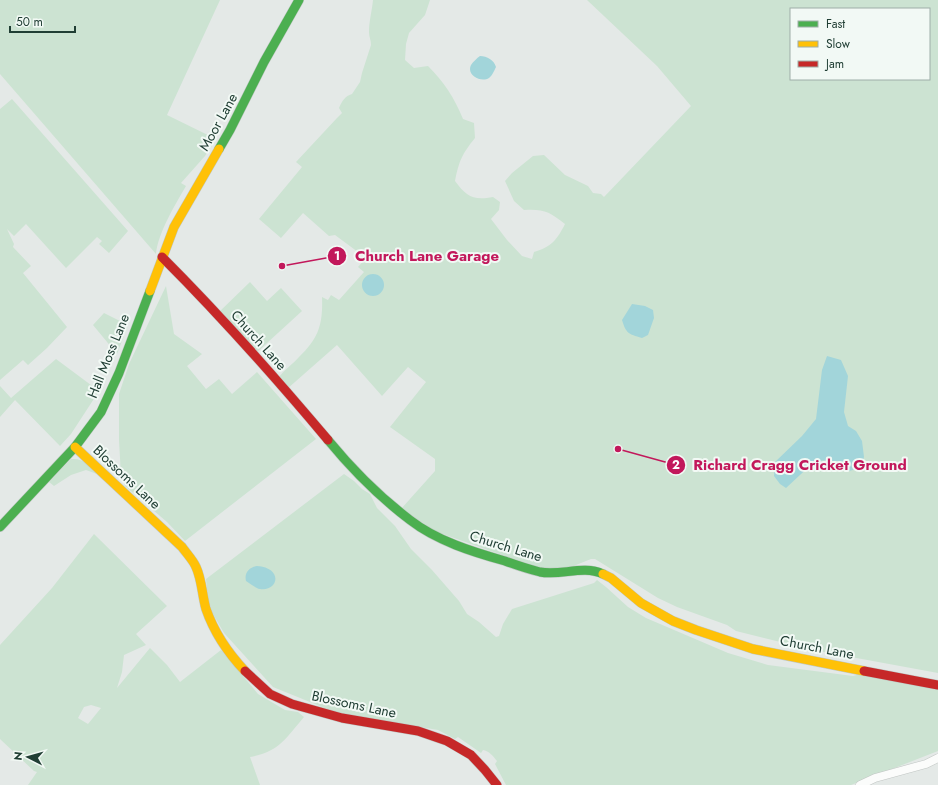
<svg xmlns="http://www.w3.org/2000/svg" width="938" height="785" viewBox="0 0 938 785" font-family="Jost,sans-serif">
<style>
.green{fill:#cce3d2;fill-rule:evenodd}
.water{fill:#a2d5da}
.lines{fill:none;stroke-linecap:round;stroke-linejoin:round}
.street-casing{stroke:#c1c6c4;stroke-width:9}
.fast-casing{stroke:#bfc7c4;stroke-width:10}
.slow-casing{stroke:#bfc7c4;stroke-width:10}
.jam-casing{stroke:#bfc7c4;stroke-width:10}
.street{stroke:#fbfcfb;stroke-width:8}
.fast{stroke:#4caf50;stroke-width:9}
.slow{stroke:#ffc107;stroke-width:9}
.jam{stroke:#c62828;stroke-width:9}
.labels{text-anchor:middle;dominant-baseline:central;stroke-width:4;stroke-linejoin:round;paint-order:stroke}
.street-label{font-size:14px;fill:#203e34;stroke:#f2f9f5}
.leader{fill:none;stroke:#c2185b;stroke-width:1.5}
.callout-dot{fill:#c2185b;stroke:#f2f9f5;stroke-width:1.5}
.mark-label{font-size:12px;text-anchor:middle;font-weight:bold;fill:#fff}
.callout-label{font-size:15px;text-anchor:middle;font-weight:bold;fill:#c2185b;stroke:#f2f9f5;stroke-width:4;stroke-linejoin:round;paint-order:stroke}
</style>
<rect width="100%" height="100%" fill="#e4e9e7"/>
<path class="green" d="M0 0H220L167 115 216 139 205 156 181 183 186 186C175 205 158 233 156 254L0 74Z
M373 0H430L425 15 409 33 406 44 405 60 414 68 428 66C444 82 454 97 463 119L474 123 475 138C462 154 459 161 455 181 466 196 473 201 493 197L500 202 499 210 491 219 507 240 522 256 532 259 534 252C551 247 557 240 565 224 549 212 545 209 524 210L514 201 505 181 512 173 533 156 544 155 565 175 588 186 593 193 601 194 604 197 691 106 657 66 587 0H938V673L813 650 736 631 727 625 677 607 658 598 595 559H591L571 567 542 569 437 532 401 509 435 471V459L390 427 426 382 408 367 382 396 337 345 287 389 279 377C285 369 293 364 299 357 319 338 323 324 322 297L328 300 331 295 339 300 364 272 358 267 366 258 335 235 329 236 303 213 281 238 259 219 302 167 296 162 337 118 342 113 339 108C342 101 345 96 352 94L360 82 362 73 371 45C371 40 369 37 369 32 369 21 372 11 373 0ZM791 9H929V79H791Z
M12 99 128 231 109 253 99 244 102 241 97 237 66 268 26 224 14 236 7 229 14 244 13 247 31 266 23 273 67 327 47 348 28 365 23 360 0 380V109Z
M250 282 267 301 281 288 302 311 255 354 218 313Z
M166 286 174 334 202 354 187 366 206 389 219 379 232 394 257 372 316 439 185 541 167 522 125 486 122 479 121 476 119 440V394L129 364Z
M104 313 128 325 117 354 93 325Z
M56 359 99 391 71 434 60 446 15 400 0 417V386L11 398Z
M71 459C84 458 88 465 97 474L86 470 71 475 54 486 49 482Z
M344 474 354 481 362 489 370 494 377 508 395 526 411 549 432 570 459 601 467 614 479 622 496 637 499 636 503 624 512 609 594 583 597 580 606 587 628 607 646 618 728 653 768 665 853 676 861 674 938 690V751L851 785H506L495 764 497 761C493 756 489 751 483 750L481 753 458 737 455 739 438 730 337 713 273 687 224 633 213 614 208 599 206 579Z
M94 534 167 606 136 634 146 645 124 655 122 672 117 688 150 648 167 665 180 682 221 650 258 694 285 710 298 712 304 717C286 738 279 752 250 757L260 785H28L37 772 34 771 0 739V645L52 588ZM91 705 101 708 88 724 78 718 84 707Z"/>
<path class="water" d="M480 56C487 56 494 60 496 67 494 71 492 76 489 78 481 83 466 75 471 65 473 62 477 58 480 56Z
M362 285a11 11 0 1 1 22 0a11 11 0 1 1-22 0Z
M632 304 645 306 653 310 654 318 648 335 642 338C628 334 626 333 622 320Z
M827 356 841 360 848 376 844 412 848 426 856 431 862 441 864 457 860 468 849 471 836 466 831 460 815 461 786 488 780 484 774 476 775 462 802 436 816 419 822 370Z
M257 566C284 568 278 592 260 589 255 588 251 584 246 581 244 573 249 567 257 566Z"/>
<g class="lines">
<defs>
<path id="street" d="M860 785 875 778 926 764 938 758"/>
<path id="fast" d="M219 149 230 130 264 62 299 0
M328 440C351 468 381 498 410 520 437 541 473 552 505 561 516 565 528 569 540 572 561 576 583 565 603 574
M0 527 75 447 101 412 119 373 150 291"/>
<path id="slow" d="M150 291 174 227 219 149
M75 447 182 547C187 554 193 560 196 567 202 580 202 595 206 609 214 632 228 653 245 671
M603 574 611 578 641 603 673 621 696 630 753 649 864 671"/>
<path id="jam" d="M162 257C220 315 275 377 328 440
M245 671 270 694 292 704 342 718 418 731 447 741 471 755 485 770 497 785
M864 671 938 685"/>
</defs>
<use href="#street" class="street-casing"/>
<use href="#fast" class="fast-casing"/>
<use href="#slow" class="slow-casing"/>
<use href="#jam" class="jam-casing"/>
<use href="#street" class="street"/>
<use href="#fast" class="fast"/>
<use href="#slow" class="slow"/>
<use href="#jam" class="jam"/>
</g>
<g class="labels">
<g class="street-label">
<text transform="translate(218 122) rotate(-61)">Moor Lane</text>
<text transform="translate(259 340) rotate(48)">Church Lane</text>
<text transform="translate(108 356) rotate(-68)">Hall Moss Lane</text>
<text transform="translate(127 477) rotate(43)">Blossoms Lane</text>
<text transform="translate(506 546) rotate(17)">Church Lane</text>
<text transform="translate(817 647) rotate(11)">Church Lane</text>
<text transform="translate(354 704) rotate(12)">Blossoms Lane</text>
</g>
</g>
<path class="leader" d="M282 266L337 256M618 449L676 465"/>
<g class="callout-dot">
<circle cx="282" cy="266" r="4"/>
<circle cx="618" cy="449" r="4"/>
<circle cx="337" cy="256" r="10"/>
<circle cx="676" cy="465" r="10"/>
</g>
<g class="mark-label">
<text x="337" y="260">1</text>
<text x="676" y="469">2</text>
</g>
<g class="callout-label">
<text x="427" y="261">Church Lane Garage</text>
<text x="800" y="470">Richard Cragg Cricket Ground</text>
</g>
<rect x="790" y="8" width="140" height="72" fill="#f2f9f5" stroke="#9eaea8"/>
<rect x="798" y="21" width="20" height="6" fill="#4caf50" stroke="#9eaea8"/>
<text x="826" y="28" font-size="12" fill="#203e34">Fast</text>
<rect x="798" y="41" width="20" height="6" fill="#ffc107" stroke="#9eaea8"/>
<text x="826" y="48" font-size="12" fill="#203e34">Slow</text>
<rect x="798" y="61" width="20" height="6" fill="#c62828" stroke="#9eaea8"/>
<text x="826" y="68" font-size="12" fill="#203e34">Jam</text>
<g transform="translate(28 757) rotate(276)" stroke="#f2f9f5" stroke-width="3" paint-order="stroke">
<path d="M0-3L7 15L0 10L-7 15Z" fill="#203e34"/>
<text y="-6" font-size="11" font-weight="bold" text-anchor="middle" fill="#203e34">N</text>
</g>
<path d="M10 26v6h65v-6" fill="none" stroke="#203e34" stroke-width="2"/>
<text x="16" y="26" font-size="12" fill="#203e34" stroke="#f2f9f5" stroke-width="3" paint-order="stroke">50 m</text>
</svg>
